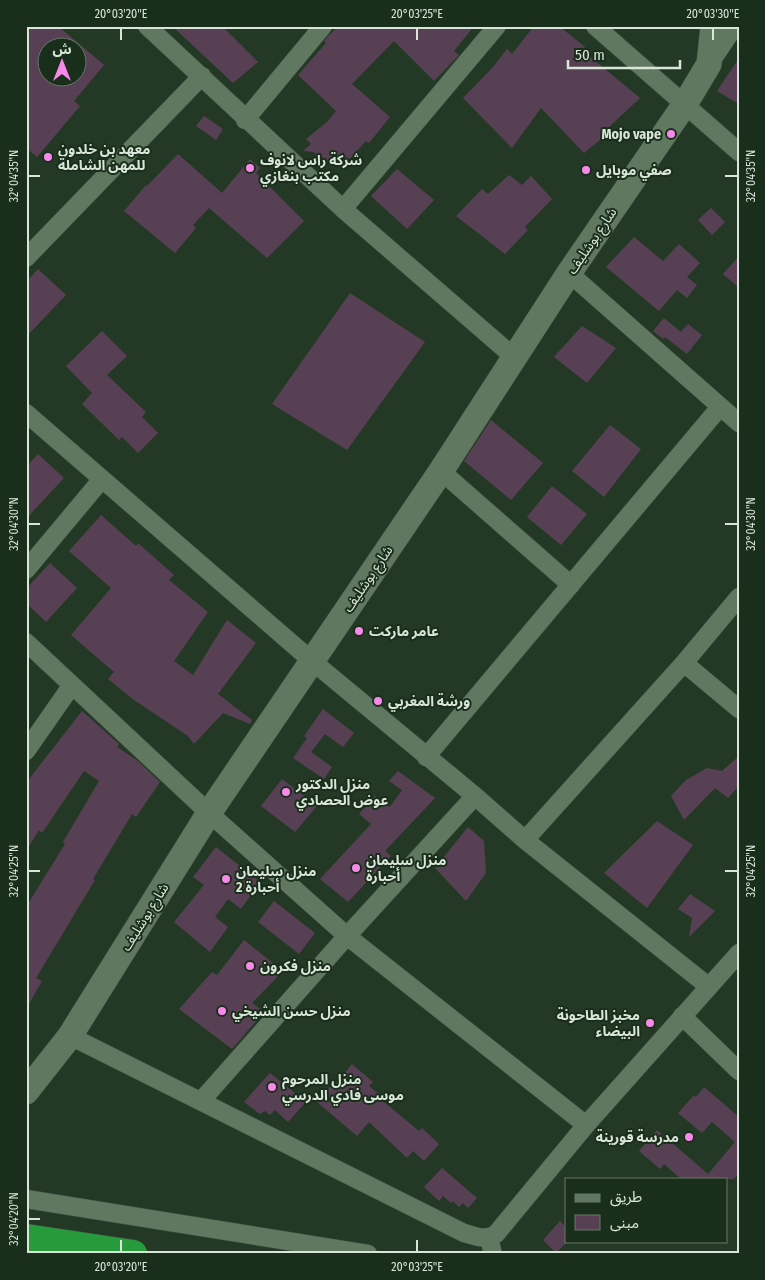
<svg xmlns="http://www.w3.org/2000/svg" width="765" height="1280" viewBox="0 0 765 1280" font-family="'Fira Sans Condensed','Noto Sans Arabic',sans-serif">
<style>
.building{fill:#584054;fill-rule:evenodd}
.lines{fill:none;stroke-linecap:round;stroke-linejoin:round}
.street-casing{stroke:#445746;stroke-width:19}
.secondary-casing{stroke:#445746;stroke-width:26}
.highway-casing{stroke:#445746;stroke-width:29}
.street{stroke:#607760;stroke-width:18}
.secondary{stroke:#607760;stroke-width:25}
.highway{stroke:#279b3b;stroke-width:28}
.ticks{fill:none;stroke:#d8e5d8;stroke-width:2}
.poi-dot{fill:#f888ea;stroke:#1a2f1b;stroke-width:2}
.labels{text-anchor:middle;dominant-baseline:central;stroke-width:4;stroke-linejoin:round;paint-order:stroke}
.poi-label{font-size:14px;font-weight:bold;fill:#d8e5d8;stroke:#1a2f1b;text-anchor:start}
.street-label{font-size:14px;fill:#d8e5d8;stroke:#1a2f1b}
.neatline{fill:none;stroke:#d8e5d8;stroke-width:2}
.ticks-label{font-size:12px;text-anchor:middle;fill:#d8e5d8}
</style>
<rect width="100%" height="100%" fill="#243925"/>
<path class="building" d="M26 26H58L104 65 74 101 80 106 37 157 26 148ZM48 48H78V78H48Z
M172 26H222L258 62 233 83Z
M339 26H474L454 51 459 55 434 81 394 41 352 84 390 117 369 143 366 141 341 168 333 159 326 161 322 157 318 158 314 152 303 151 311 144 306 139 327 122 336 111 298 75 326 43 324 41 328 36Z
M534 26H559L585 47 582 50 640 98 609 127 612 130 584 153 541 108 512 148 463 98 493 67 507 49 512 54Z
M739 58V104L717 91Z
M204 116 223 129 216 140 196 126Z
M178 154 222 193 250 159 260 168 256 173 304 221 267 258 209 208 193 225 196 228 175 253 124 211 146 185 147 186Z
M397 169 434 200 407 229 371 196Z
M509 175 522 185 531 176 552 199 525 227 528 230 505 254 456 216 482 189 488 194Z
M711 208 725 222 712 235 698 220Z
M634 237 663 261 679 244 700 263 687 277 697 285 687 298 677 290 659 311 606 267Z
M739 256V288L723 274Z
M38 269 66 295 26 337V282Z
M350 293 425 342 347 450 272 404Z
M664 318 681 332 688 324 702 335 687 354 665 337 663 339 653 331Z
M582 326 616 348 587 383 554 357Z
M102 331 127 356 107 375 146 412 142 417 158 433 138 453 122 437 119 440 82 404 92 393 66 366Z
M491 420 543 463 511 500 464 461Z
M610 425 641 449 604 497 572 471Z
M38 454 64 478 26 519V467Z
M552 486 587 514 561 545 527 517Z
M101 515 136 546 138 543 174 575 169 580 208 612 174 661 193 675 227 620 256 643 218 694 252 720 250 724 223 713 194 744 188 736 134 700 108 679 114 672 71 635 111 588 69 551Z
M50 563 77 588 46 622 26 603V589Z
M323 709 354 733 343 747 325 734 311 752 332 767 324 779 293 758 307 738 304 736Z
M82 711 119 744 117 747 138 761 160 782 136 817 132 814 93 879 95 880 36 978 42 981 26 1009V907L65 844 63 842 99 781 84 771 42 833 39 830 26 851V783Z
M739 756V786L728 798 715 788 684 820 671 796 686 780 707 768 722 771Z
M398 771 435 798 385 851 391 856 348 902 320 879 371 824 359 814 375 796 390 807 402 790 389 781Z
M282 779 317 806 295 832 261 806Z
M657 821 693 845 647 908 604 873Z
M468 827 484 841 486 873 466 901 435 868Z
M216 847 260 882 241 909 228 899 215 917 228 927 210 952 174 922 204 885 193 877Z
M690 894 715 911 689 937 692 918 678 909Z
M274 901 315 933 299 954 258 922Z
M244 940 283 971 252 1003 264 1012 232 1049 179 1009 212 972 217 975Z
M352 1064 373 1082 369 1086 380 1095 378 1097 419 1131 422 1128 439 1144 424 1161 413 1151 407 1158 369 1122 357 1136 317 1102 331 1085 333 1087Z
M270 1073 306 1102 288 1122 275 1110 270 1115 265 1111 260 1114 244 1102Z
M704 1087 739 1117V1173L734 1179H681L664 1164 660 1169 639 1151 657 1130 708 1174 735 1142 712 1122 702 1133 678 1113 694 1095 696 1097Z
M442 1168 477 1198 468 1208 463 1203 459 1207 453 1201 451 1203 443 1196 439 1201 424 1187Z
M560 1221 566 1227V1243L556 1253 543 1240Z"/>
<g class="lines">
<defs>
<path id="street" d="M147 26 343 209 514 357
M595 26 739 152
M710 63 735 26
M245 120 323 26
M343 209 497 26
M26 258 202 76
M569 273 739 423
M26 413 312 661 475 796 525 840 708 986
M441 471 571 585
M26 570 102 479
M26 642 209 813 347 936 586 1125
M684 663 739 709
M26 751 72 685
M426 757 720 407
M525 840 684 663 739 597
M682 1016 739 1071
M70 1036 464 1233C476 1236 485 1241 496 1234L586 1125 739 953
M201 1101 347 936 475 796
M26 1199 368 1254
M489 1238 493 1254"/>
<path id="secondary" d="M26 1092 70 1036 209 813 441 471 569 273 685 104 709 64 713 26"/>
<path id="highway" d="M26 1238 133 1254"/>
</defs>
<use href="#street" class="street-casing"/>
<use href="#secondary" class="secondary-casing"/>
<use href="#highway" class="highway-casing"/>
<use href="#street" class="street"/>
<use href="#secondary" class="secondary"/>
<use href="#highway" class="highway"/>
</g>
<path class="ticks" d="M121 28V40M417 28V40M713 28V40M28 176H40M725 176H738M28 524H40M725 524H738M28 871H40M725 871H738M28 1219H40M121 1240V1252M417 1240V1252"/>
<g class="poi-dot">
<circle cx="671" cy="134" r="5"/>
<circle cx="48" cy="157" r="5"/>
<circle cx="250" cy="168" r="5"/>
<circle cx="586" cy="170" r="5"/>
<circle cx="359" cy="631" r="5"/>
<circle cx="378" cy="701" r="5"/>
<circle cx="286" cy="792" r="5"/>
<circle cx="356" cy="868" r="5"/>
<circle cx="226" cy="879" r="5"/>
<circle cx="250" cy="966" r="5"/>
<circle cx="222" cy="1011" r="5"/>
<circle cx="650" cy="1023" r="5"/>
<circle cx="272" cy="1087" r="5"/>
<circle cx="689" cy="1137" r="5"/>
</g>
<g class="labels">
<g class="poi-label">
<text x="661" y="134" text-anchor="end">Mojo vape</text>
<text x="58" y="149">معهد بن خلدون<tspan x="58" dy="16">للمهن الشاملة</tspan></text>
<text x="260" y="160">شركة راس لانوف<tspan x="260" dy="16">مكتب بنغازي</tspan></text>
<text x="596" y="170">صفي موبايل</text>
<text x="369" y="631">عامر ماركت</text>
<text x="388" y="701">ورشة المغربي</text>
<text x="296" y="784">منزل الدكتور<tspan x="296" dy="16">عوض الحصادي</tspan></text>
<text x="366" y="860">منزل سليمان<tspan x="366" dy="16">أحبارة</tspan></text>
<text x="236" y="871">منزل سليمان<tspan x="236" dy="16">أحبارة 2</tspan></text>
<text x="260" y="966">منزل فكرون</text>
<text x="232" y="1011">منزل حسن الشيخي</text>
<text x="640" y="1015" text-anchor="end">مخبز الطاحونة<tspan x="640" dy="16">البيضاء</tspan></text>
<text x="282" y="1079">منزل المرحوم<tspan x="282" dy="16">موسى فادي الدرسي</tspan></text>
<text x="679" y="1137" text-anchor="end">مدرسة قورينة</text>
</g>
<g class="street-label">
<text transform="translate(592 241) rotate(-56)">شارع بوشليف</text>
<text transform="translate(368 579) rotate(-56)">شارع بوشليف</text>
<text transform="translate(145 917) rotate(-58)">شارع بوشليف</text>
</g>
</g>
<rect width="765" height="1280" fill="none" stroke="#1a2f1b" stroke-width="55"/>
<rect x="565" y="1178" width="162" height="65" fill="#1a2f1b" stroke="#667867"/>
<rect x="575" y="1194" width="25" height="8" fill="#607760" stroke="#667867"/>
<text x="610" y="1202" font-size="15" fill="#d8e5d8">طريق</text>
<rect x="575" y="1215" width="25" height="15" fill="#584054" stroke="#667867"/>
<text x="610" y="1228" font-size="15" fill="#d8e5d8">مبنى</text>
<g transform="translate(62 62)"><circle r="24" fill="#1a2f1b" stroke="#667867"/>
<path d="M0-4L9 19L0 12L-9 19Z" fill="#f888ea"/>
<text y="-8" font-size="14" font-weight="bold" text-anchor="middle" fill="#d8e5d8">ش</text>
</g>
<path d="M568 60v8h112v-8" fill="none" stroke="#d8e5d8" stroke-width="2.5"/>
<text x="575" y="60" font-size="15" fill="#d8e5d8" stroke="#1a2f1b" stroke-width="4" paint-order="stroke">50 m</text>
<rect x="28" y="28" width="710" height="1224" class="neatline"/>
<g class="ticks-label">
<text x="121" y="18">20°03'20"E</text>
<text x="417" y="18">20°03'25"E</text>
<text x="713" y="18">20°03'30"E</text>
<text transform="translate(14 176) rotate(-90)" y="4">32°04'35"N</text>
<text transform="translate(751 176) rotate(-90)" y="4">32°04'35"N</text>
<text transform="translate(14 524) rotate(-90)" y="4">32°04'30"N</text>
<text transform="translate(751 524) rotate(-90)" y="4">32°04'30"N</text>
<text transform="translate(14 871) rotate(-90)" y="4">32°04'25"N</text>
<text transform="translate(751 871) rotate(-90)" y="4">32°04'25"N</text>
<text transform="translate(14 1219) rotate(-90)" y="4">32°04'20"N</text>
<text x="121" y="1271">20°03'20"E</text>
<text x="417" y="1271">20°03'25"E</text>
</g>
</svg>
